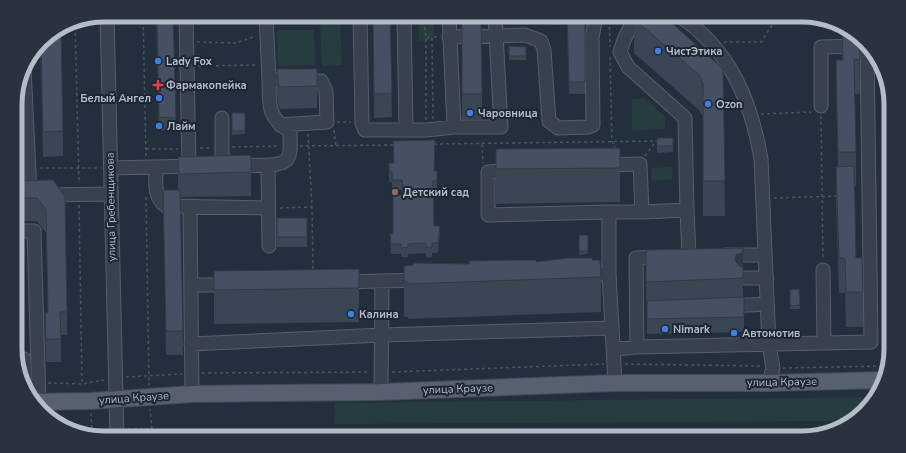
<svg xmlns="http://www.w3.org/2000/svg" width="906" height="453" viewBox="0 0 906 453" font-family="'Nunito Sans',sans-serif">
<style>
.green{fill:#263c3f}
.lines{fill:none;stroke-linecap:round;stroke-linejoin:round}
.minor-casing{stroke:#565f6c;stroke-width:15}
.major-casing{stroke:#414a57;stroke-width:18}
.path{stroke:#44595c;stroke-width:1.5;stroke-dasharray:3 3;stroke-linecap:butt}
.minor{stroke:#38414e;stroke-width:13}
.major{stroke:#56606e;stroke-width:16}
.wall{fill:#3b4654}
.shaded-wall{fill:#303945}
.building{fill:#455162;stroke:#303945}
.shop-dot{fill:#3f7fe0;stroke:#1d2633;stroke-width:1.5}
.health-dot{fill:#e0444e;stroke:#1d2633;stroke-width:1.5}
.education-dot{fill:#8d6e63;stroke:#1d2633;stroke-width:1.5}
.labels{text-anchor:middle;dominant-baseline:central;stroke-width:4;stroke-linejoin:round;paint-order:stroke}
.poi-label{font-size:11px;font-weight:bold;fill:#b4bcc9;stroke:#1d2633;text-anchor:start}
.street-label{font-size:11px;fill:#b4bcc9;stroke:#1d2633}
.rim{fill:none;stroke:#b4bcc9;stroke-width:5}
</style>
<rect width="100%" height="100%" fill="#242f3e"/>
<path class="green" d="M418 15H434V40L419 41Z
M340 18 342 65 322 66 320 19Z
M277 30H314L315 65 278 66Z
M645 98 665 117V129L632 131V99Z
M672 167V179L652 181 651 168Z
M875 397 854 421 334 424 335 403Z"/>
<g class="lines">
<defs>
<path id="minor" d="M107 15 117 438
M186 15 189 166
M266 15 269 80
M360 15 362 123 365 130H426L454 127
M404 15 406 129
M449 15 454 127H501L495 15
M636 15 624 40 620 52 628 67 685 118 687 210
M678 15C730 49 751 100 761 159L769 345 773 368 769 383
M449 37 525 35 541 41 544 50 549 121 558 128 588 127 593 125 592 38 596 15
M24 66 30 195
M821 106V47L858 46
M268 165C294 164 290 154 290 132 266 115 270 106 269 80L321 81 326 91 327 122 280 125
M603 165 640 164 642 212H609
M222 166V118
M234 166 268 165 269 246
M156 167C156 181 153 197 166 206L268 208
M110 168 196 166
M513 170 488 172V215L609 212V274
M45 195 111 194
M190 208 192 394
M16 231H34L39 402
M725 255H765
M583 275 609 274 612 328
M743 278H767
M341 282 421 280
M191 285H231
M728 306 767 304
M824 343 871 342 867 46
M191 344 383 335 612 328 615 383
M637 347 824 343 823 270
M614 349 637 347 636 258 689 256 687 210 642 212
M16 359H24L25 383
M381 392 382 282"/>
<path id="major" d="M33 402 91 401 192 394 381 392 615 383H769L884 380"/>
</defs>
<use href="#minor" class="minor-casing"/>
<use href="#major" class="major-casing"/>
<path class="path" d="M143 15 146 157
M423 15 426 38 432 37
M609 15 610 47
M75 21 79 183
M197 42 236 43 256 36
M724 42H761L778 16H805
M610 57 612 141 615 148
M198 66 258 65
M883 74 890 355
M761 114 811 112
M821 116 823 260
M433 119 432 37H438
M426 120V38
M337 122H351
M334 130 336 146
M308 134 312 207 313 270
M434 144 658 141
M482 144 483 163
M300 146 394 145
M232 147 280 146
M200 148H210
M146 149H178
M645 156 656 141
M40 168H99
M146 197 149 385
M774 198 838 196
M79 205 82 384
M280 208 312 207
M625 364 762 366
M783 368 887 366
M392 372 604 364
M202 373 370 372
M126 377 182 374
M48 383 82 384 104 380
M91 413 92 435
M128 429H152L150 409
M92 431 106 430"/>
<use href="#minor" class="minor"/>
<use href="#major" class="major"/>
</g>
<path class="wall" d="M156 15H173L176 131 159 130Z
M226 15H242L226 16Z
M373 15H390L392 117 374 118Z
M463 15H482V18H463Z
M551 15H585V94H569L567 24 551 25Z
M634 19 723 69 725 216H703V117L699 110 634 53Z
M462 23 482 94V119H462Z
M842 25 859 39 860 94H854L856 152V186H855L856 258 863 292V327H846L845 293H839L836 201V167H838L836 95V60H842Z
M45 37 63 131V156L43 157 40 43Z
M509 46 526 47V60H509Z
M277 69H317V108L279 109 277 92Z
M232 113H245V134L232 135Z
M657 138 673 146V152L657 153Z
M620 148V202L496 204V149Z
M251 155V196L180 197 183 355H166L163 190H178V157Z
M389 163 437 171V191H433L434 226 440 236 438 253H432V257H426V253L408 254V257H401V254H391L390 234H393L402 195V190H392V182H389Z
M53 180 67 312V335H61V362H46L45 313H48L46 233 37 221H15V181Z
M277 218H307V247H277Z
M579 235H588V254L579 255Z
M646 250 743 267V297L646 301Z
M592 260 601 277V312L408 319V317H404V266Z
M359 269V322L214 324V271Z
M799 289 800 309H790V290Z
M647 301 744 317V332L647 334Z"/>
<path class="shaded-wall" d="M440 226V236L438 253V243Z
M743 252V270L735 278V260L736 255Z"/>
<path class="building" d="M157 15H173L176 118 159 117Z
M373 15H390L392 93 374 94Z
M567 15H585V82H569Z
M637 15H663L723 69 725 181H703V83L699 75 634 19Z
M462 23H481L482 94H462Z
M842 25H843L859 39 860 59 854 60 856 152H838L836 60H843Z
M61 27 63 131 43 132 41 43 45 37Z
M509 46 526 47V56H509Z
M277 69H317V86L279 87Z
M232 113H245V131H232Z
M657 138H673V146H657Z
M435 140 434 171H437V181H433L434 226H440L438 243H432V247H426V243L408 244V247L401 248V244H391L390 234H393V195H403L402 180H392V172H389V163H394L393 141Z
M620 148V168L496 169V149Z
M251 155V172L179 174 178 157Z
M854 166 856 258H862L863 292H846L845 258H839L836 167Z
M53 180 65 197 67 312H60L61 339H46L45 313H48L46 210 37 198H15V181Z
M163 190H180L183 331H166Z
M277 218H307V237H277Z
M579 235H588V251H579Z
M743 248V252L736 255 735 260 739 266 743 267V278L646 282V250Z
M567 258H592V260H600L601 277 408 284V282H404V266L413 265V263L469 264V261L510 260H536V262Z
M359 269V288L214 290V271Z
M799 289 800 305 790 306V290Z
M744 297V317L647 319V301Z"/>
<g class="shop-dot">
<circle cx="658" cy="51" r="4"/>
<circle cx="158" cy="61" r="4"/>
<circle cx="159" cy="98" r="4"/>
<circle cx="708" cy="104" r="4"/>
<circle cx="470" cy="113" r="4"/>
<circle cx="159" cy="126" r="4"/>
<circle cx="351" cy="314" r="4"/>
<circle cx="665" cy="329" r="4"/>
<circle cx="734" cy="333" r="4"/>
</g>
<path class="health-dot" d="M156 79h4v4h4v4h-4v4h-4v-4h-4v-4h4z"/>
<circle class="education-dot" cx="395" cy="192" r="4"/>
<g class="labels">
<g class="poi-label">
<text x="666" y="51">ЧистЭтика</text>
<text x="166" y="61">Lady Fox</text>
<text x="166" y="85">Фармакопейка</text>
<text x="151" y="98" text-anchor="end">Белый Ангел</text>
<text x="716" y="104">Ozon</text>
<text x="478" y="113">Чаровница</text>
<text x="167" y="126">Лайм</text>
<text x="403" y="192">Детский сад</text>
<text x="359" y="314">Калина</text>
<text x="673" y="329">Nimark</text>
<text x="742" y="333">Автомотив</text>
</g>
<g class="street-label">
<text transform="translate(111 207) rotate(-91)">улица Гребенщикова</text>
<text transform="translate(782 382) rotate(-1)">улица Краузе</text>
<text transform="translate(458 389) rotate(-2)">улица Краузе</text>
<text transform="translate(134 398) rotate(-4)">улица Краузе</text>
</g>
</g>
<path d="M0 0H906V453H0ZM104 22H802A82 82 0 0 1 884 104V349A82 82 0 0 1 802 431H104A82 82 0 0 1 22 349V104A82 82 0 0 1 104 22Z" fill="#29323f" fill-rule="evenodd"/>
<path class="rim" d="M104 22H802A82 82 0 0 1 884 104V349A82 82 0 0 1 802 431H104A82 82 0 0 1 22 349V104A82 82 0 0 1 104 22Z"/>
</svg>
